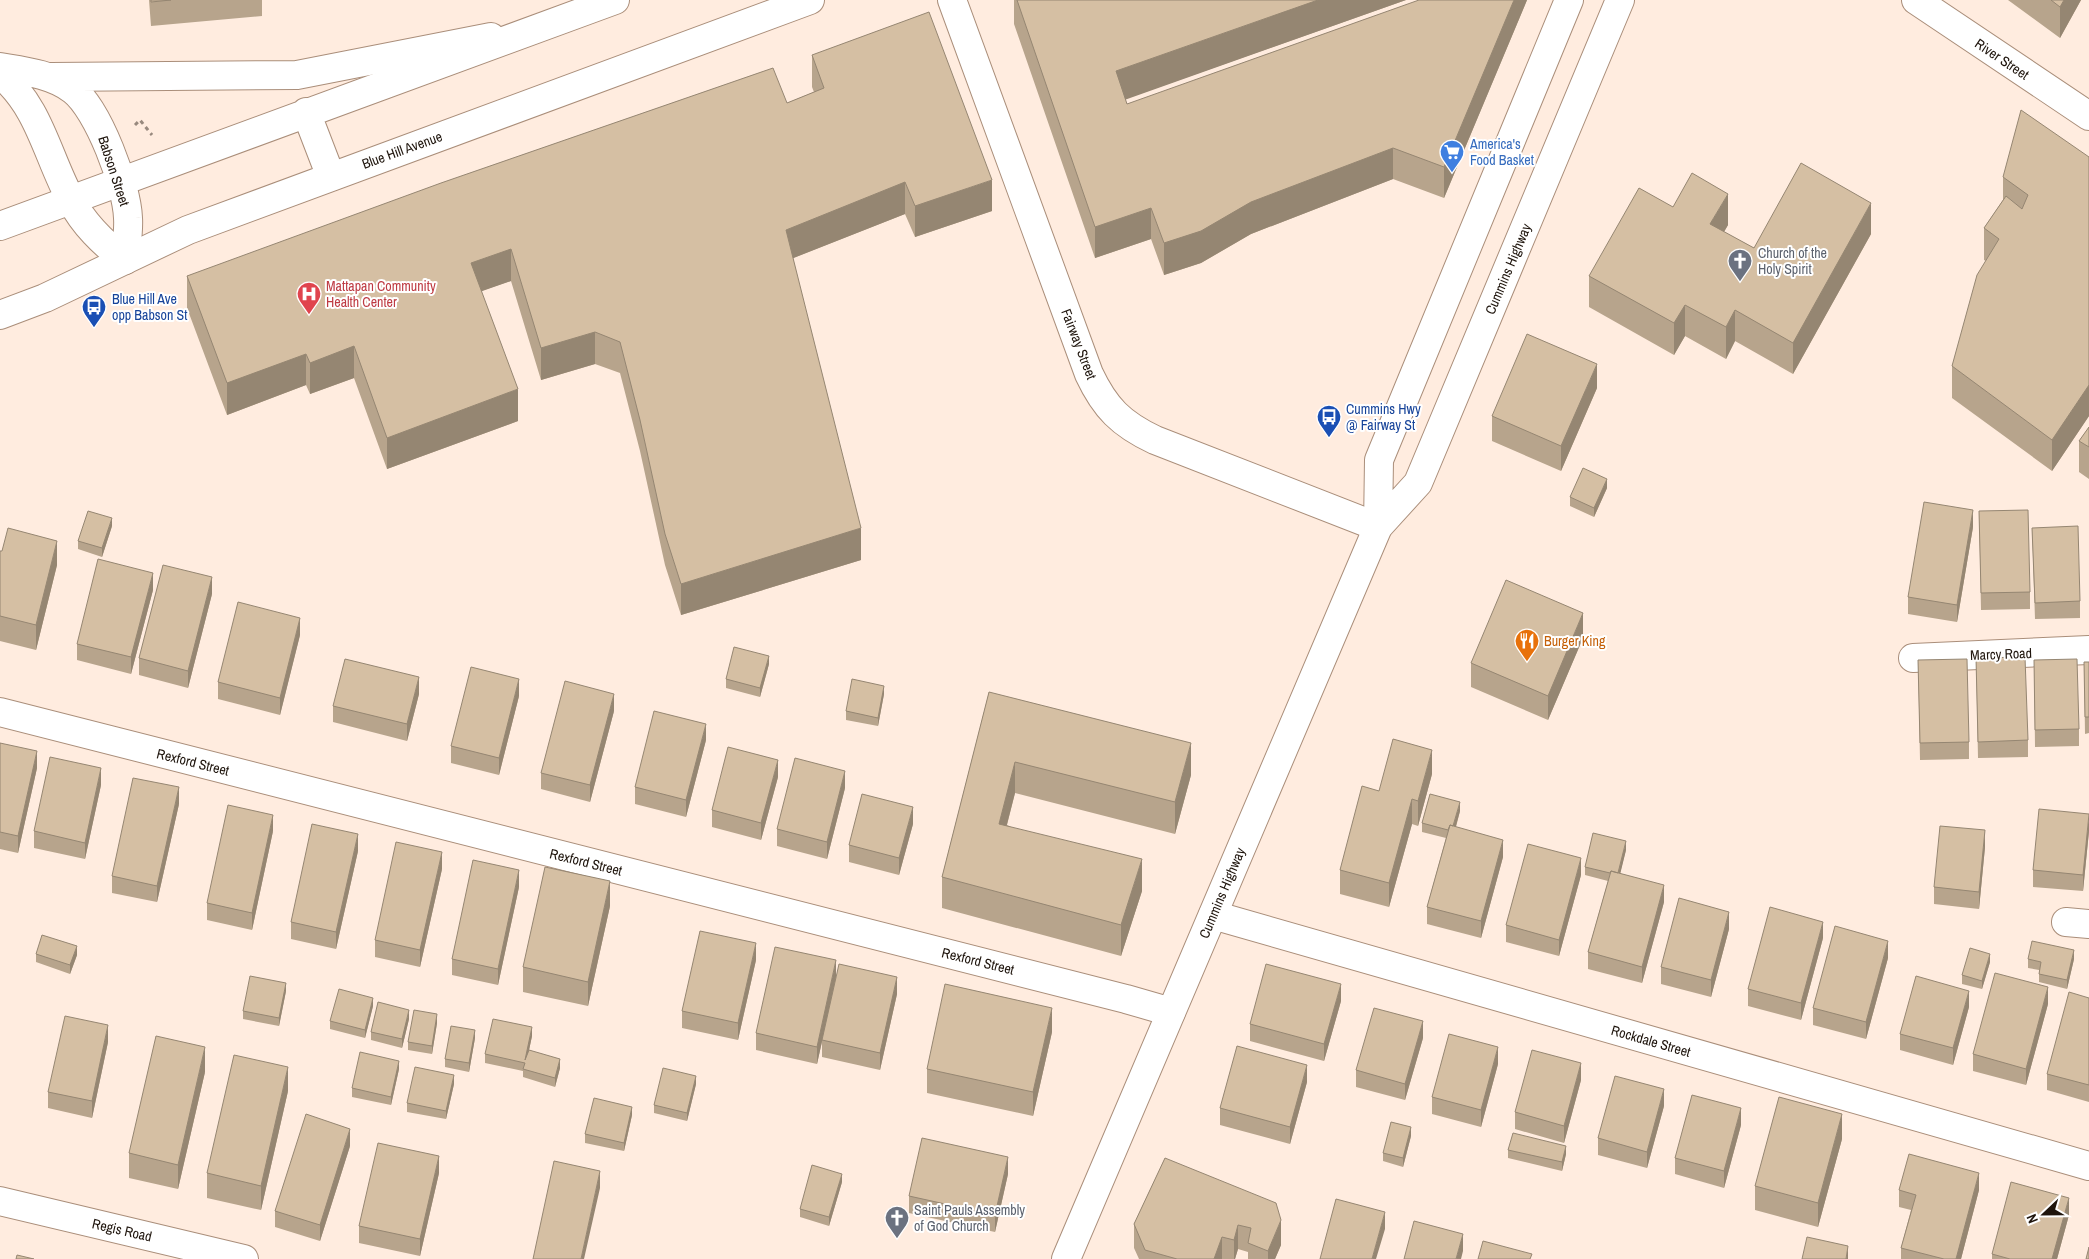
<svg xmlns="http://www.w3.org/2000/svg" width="2089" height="1259" viewBox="0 0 2089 1259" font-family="'Archivo Narrow',sans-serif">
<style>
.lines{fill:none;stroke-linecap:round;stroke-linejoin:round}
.street-casing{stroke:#aa8e7a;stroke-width:30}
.secondary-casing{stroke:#aa8e7a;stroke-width:30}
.primary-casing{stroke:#aa8e7a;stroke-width:30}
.highway-casing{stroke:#aa8e7a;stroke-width:30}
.path{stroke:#98897e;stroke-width:3;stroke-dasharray:4 4;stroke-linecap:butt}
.street{stroke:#fff;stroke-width:28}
.secondary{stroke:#fff;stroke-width:28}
.primary{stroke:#fff;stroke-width:28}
.highway{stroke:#fff;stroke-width:28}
.wall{fill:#b7a48c}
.shaded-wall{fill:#958672}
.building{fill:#d5bfa3;stroke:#958672}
.labels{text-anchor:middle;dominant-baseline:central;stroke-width:4;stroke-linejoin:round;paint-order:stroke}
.street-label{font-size:14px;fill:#1f150d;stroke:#fff}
.shop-label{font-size:14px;fill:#366cbe;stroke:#fff;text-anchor:start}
.worship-label{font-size:14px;fill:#5b616d;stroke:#fff;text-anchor:start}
.health-label{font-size:14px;fill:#be3a42;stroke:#fff;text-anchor:start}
.transit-label{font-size:14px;fill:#164399;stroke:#fff;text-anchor:start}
.food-label{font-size:14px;fill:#c56008;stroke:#fff;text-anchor:start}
</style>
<rect width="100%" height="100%" fill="#ffecdf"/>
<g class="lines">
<defs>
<path id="street" d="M952 0 1089 374C1105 408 1121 424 1155 440L1378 527
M1913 658 2089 650
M0 712 1126 999 1171 1012
M1213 915 2089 1166
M2066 922 2089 924
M0 1201 244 1259"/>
<path id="secondary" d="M1916 0 2089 116
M0 67C24 71 52 74 73 90 98 109 127 186 128 218 129 232 126 247 125 260
M0 74C40 107 47 156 71 200 84 225 103 243 125 260
M51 77 297 75 491 37"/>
<path id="primary" d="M1378 527 1379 460 1569 0
M1066 1259 1378 527 1418 483 1620 0"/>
<path id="highway" d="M306 112 331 177
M0 226 615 0
M0 315 45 298 188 230 810 0"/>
</defs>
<use href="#street" class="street-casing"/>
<use href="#secondary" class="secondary-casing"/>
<use href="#primary" class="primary-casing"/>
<use href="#highway" class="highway-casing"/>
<path class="path" d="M135 125 140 120 152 135"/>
<use href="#street" class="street"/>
<use href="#secondary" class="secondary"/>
<use href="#primary" class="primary"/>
<use href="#highway" class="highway"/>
</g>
<path class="wall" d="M149 0H262V16L151 26Z
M1014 0H1406L1125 99 1127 104 1527 0 1444 198 1393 179 1251 234 1201 263 1164 275 1151 239 1095 258 1014 24Z
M2008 0H2081L2060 38Z
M812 55 992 211 915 237 905 214 793 258 861 560 681 615 665 565 640 451 620 373 595 364 541 380 511 281 481 291 518 421 387 469 354 378 310 394 306 385 227 415 187 308V276L787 103 814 92 812 87Z
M2089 157V416L2052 471 1952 398V366L1986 261 1984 260V228L2003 200V177Z
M1673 207 1728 225 1724 232 1754 248 1871 234 1793 374 1735 341 1726 359 1685 336 1674 355 1589 307V276Z
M1597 388 1561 471 1492 441V416Z
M2089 427V479L2079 472V441Z
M1607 488 1594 517 1570 506V497Z
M1979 511 2030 592V609L1981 610Z
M112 526 102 557 78 549V541Z
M1973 527 1957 622 1908 614V597Z
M2032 528 2080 601V618L2035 619Z
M0 551 57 565 36 650 0 641Z
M153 590 131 674 77 660V644Z
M212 594 188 688 139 675V658Z
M300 635 280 715 218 699V682Z
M1583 638 1548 720 1471 687V663Z
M1976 658 2028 740V757L1978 758Z
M1918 660 1969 742V759L1920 760Z
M2034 660 2079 729V746L2035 747Z
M2084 662H2089V733L2085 734Z
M769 664 760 697 726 688V679Z
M989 692 1191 775 1175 834 1015 793 1007 825 1142 891 1121 956 942 908V877Z
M419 694 407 741 333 722V706Z
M884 694 878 726 846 720V711Z
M519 696 499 775 451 763V746Z
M614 711 590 802 541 789V773Z
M706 740 686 817 635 804V787Z
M0 743 37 768 18 853 0 849Z
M1432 774 1418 826 1412 824 1389 907 1340 894V870L1379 791Z
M778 777 761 840 712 827V810Z
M101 785 85 859 34 848V831Z
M845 788 827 859 777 846V829Z
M179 804 157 902 112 893V876Z
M1460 811 1456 827 1503 857 1481 938 1427 924V907L1446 838 1422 832V823Z
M913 824 899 875 849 862V845Z
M273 831 252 930 207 920V903Z
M2089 831 2083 891 2033 887V870Z
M1985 847 1979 909 1934 904V887Z
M1626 850 1620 873 1664 902 1642 983 1588 969V952L1608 881 1585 875V867Z
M358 851 336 949 291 939V922Z
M442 869 420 967 375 957V940Z
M1581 875 1559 956 1506 942V925Z
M519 887 498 985 452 975V959Z
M610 906 588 1006 523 992V967Z
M1729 929 1711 997 1661 984V967Z
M1823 938 1801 1020 1748 1006V989Z
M36 954 77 955 70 974 36 962Z
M1888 958 1866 1039 1813 1025V1008Z
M2028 959H2074L2067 989 2039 982V970L2028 968Z
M756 960 738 1040 682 1028V1011Z
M1990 962 1982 989 1962 984V975Z
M836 977 897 994 880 1070 822 1057V1042L817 1064 756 1050V1033Z
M286 991 279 1026 243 1019V1011Z
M2089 998V1102L2047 1090V1074Z
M1341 1001 1324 1061 1250 1041V1024Z
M2048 1004 2026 1085 1973 1071V1054Z
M373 1006 365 1038 330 1029V1021Z
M1969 1007 1953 1065 1900 1050V1034Z
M409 1019 402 1048 371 1040V1032Z
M437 1023 432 1054 408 1050V1042Z
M1052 1032 1033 1116 927 1093V1069Z
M532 1036 529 1050 560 1068 555 1087 523 1077V1071L485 1063V1054Z
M475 1038 469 1072 445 1067V1059Z
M1423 1038 1405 1100 1356 1087V1070Z
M108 1042 92 1118 48 1108V1092Z
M1498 1064 1481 1127 1432 1114V1097Z
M399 1069 391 1105 352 1097V1088Z
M205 1072 178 1189 129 1178V1153Z
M1581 1080 1564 1143 1515 1129V1112Z
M1307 1082 1290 1144 1220 1125V1108Z
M454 1084 446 1119 407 1112V1103Z
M696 1084 687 1121 654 1113V1105Z
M288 1091 261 1210 207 1198V1173Z
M1664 1106 1647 1168 1598 1155V1138Z
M632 1115 624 1151 585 1143V1134Z
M1741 1125 1724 1188 1675 1174V1158Z
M1411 1136 1403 1167 1383 1161V1153Z
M1842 1139 1818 1227 1755 1210V1186Z
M350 1146 320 1241 275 1227V1211Z
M1508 1150 1566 1154 1562 1171 1508 1158Z
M1165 1158 1281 1245 1275 1259H1248V1252L1238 1249 1235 1259H1139L1134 1248V1224Z
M439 1173 420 1256 359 1243V1226Z
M1008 1174 995 1232 909 1213V1196Z
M842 1182 829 1226 800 1217V1209Z
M1899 1190H1979L1961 1259H1901V1248L1911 1210 1899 1207Z
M2069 1215 2057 1259H1992V1254Z"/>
<path class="shaded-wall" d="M1318 0H1406L1116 103V71Z
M1514 0H1527L1444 198V167Z
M2064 0H2081L2060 38V7Z
M1393 148V179L1251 234 1201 263 1164 275V243L1251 202Z
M992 180V211L915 237V206Z
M905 182V214L786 261V230Z
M1728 194V225L1710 255V224Z
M1871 203V234L1793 374V343Z
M1151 208V239L1095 258V227Z
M511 249V281L471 295V263Z
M1685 305V336L1674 355V323Z
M1735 310V341L1726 359V327Z
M595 332V364L541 380V348Z
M354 346V378L310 394V363Z
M306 354V385L227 415V383Z
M1597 364V388L1561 471V446Z
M2089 385V416L2052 471V440Z
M518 389V421L387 469V438Z
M1607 479V488L1594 517V508Z
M1973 510V527L1957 622V605Z
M112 518V526L102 557V548Z
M861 528V560L681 615V584Z
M57 541V565L36 650V625Z
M153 573V590L131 674V657Z
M212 577V594L188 688V671Z
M1583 613V638L1548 720V696Z
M300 618V635L280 715V698Z
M769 656V664L760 697V688Z
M419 677V694L407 741V724Z
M519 679V696L499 775V758Z
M884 686V694L878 726V718Z
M614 694V711L590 802V785Z
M706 724V740L686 817V800Z
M1191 743V775L1175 834V802Z
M1432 750V774L1418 826V801Z
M37 751V768L18 853V836Z
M778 760V777L761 840V823Z
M1015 762V793L999 855V824Z
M101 768V785L85 859V843Z
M845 771V788L827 859V842Z
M179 787V804L157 902V886Z
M1412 799V824L1389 907V883Z
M1460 802V811L1452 840V831Z
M913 807V824L899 875V858Z
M2089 814V831L2083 891V875Z
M273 815V831L252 930V913Z
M1985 830V847L1979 909V892Z
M358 834V851L336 949V932Z
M1503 840V857L1481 938V921Z
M1626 841V850L1618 883V875Z
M442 852V869L420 967V950Z
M1581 858V875L1559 956V940Z
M1142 859V891L1121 956V925Z
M519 870V887L498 985V969Z
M610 881V906L588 1006V982Z
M1664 885V902L1642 983V967Z
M1729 912V929L1711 997V980Z
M1823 922V938L1801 1020V1003Z
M1888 941V958L1866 1039V1022Z
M756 943V960L738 1040V1023Z
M77 946V955L70 974V965Z
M2074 950V959L2067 989V980Z
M1990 954V962L1982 989V981Z
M836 960V977L817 1064V1047Z
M897 977V994L880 1070V1053Z
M286 983V991L279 1026V1018Z
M1341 984V1001L1324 1061V1044Z
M2048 987V1004L2026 1085V1069Z
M1969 991V1007L1953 1065V1048Z
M373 998V1006L365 1038V1030Z
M1052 1008V1032L1033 1116V1092Z
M409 1010V1019L402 1048V1039Z
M437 1014V1023L432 1054V1046Z
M1423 1021V1038L1405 1100V1084Z
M108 1025V1042L92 1118V1101Z
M532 1027V1036L525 1069V1060Z
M475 1030V1038L469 1072V1063Z
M205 1047V1072L178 1189V1165Z
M1498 1047V1064L1481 1127V1110Z
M560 1059V1068L555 1087V1078Z
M399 1061V1069L391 1105V1097Z
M1581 1063V1080L1564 1143V1126Z
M1307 1065V1082L1290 1144V1127Z
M288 1067V1091L261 1210V1186Z
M454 1075V1084L446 1119V1111Z
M696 1076V1084L687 1121V1113Z
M1664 1089V1106L1647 1168V1152Z
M632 1107V1115L624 1151V1143Z
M1741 1108V1125L1724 1188V1171Z
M1842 1114V1139L1818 1227V1203Z
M1411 1127V1136L1403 1167V1158Z
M350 1129V1146L320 1241V1225Z
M1566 1146V1154L1562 1171V1162Z
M439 1156V1173L420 1256V1239Z
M1008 1157V1174L995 1232V1215Z
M600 1171V1188L584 1259H581Z
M1979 1173V1190L1961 1259H1956Z
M842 1174V1182L829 1226V1217Z
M2069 1198V1215L2057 1259H2052Z
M1385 1212V1229L1376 1259H1372Z
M1281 1220V1245L1275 1259H1268V1251Z
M1238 1225V1249L1235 1259H1234V1240Z
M1463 1234V1251L1461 1259H1456Z
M1222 1237V1259H1214Z
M1848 1246V1259H1846Z"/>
<path class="building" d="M151 0H171L151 2Z
M1017 0H1318L1116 71 1127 104 1419 0H1514L1444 167 1393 148 1251 202 1201 231 1164 243 1151 208 1095 227Z
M2051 0H2064L2060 7Z
M929 12 992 180 915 206 905 182 786 230 861 528 681 584 665 534 640 420 620 342 595 332 541 348 511 249 471 263 518 389 387 438 354 346 310 363 306 354 227 383 187 276 441 183 773 68 787 103 824 88 812 55Z
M2021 110 2089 157V385L2052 440 1952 366 1977 275 1999 239 1984 228 2006 196 2022 209 2028 195 2003 177Z
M1801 163 1871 203 1793 343 1735 310 1726 327 1685 305 1674 323 1589 276 1639 188 1673 207 1692 173 1728 194 1710 224 1754 248Z
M1527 334 1597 364 1561 446 1492 416Z
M2089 427V447L2079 441Z
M1583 468 1607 479 1594 508 1570 497Z
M1924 502 1973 510 1957 605 1908 597Z
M2028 510 2030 592 1981 593 1979 511Z
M88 511 112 518 102 548 78 541Z
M2078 526 2080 601 2035 603 2032 528Z
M8 528 57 541 36 625 0 616V551H2Z
M98 559 153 573 131 657 77 644Z
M163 565 212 577 188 671 139 658Z
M1506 580 1583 613 1548 696 1471 663Z
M238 602 300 618 280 698 218 682Z
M734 647 769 656 760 688 726 679Z
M2025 657 2028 740 1978 742 1976 658Z
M345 659 419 677 407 724 333 706Z
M1967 659 1969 742 1920 743 1918 660Z
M2077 659 2079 729 2035 730 2034 660Z
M2084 662H2089V717H2085Z
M471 667 519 679 499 758 451 746Z
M852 679 884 686 878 718 846 711Z
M565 681 614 694 590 785 541 773Z
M989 692 1191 743 1175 802 1015 762 999 824 1142 859 1121 925 942 877Z
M654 711 706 724 686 800 635 787Z
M1393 739 1432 750 1418 801 1412 799 1389 883 1340 870 1362 786 1379 791Z
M0 743 37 751 18 836 0 832Z
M728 747 778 760 761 823 712 810Z
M50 757 101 768 85 843 34 831Z
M795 758 845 771 827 842 777 829Z
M133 778 179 787 157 886 112 876Z
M862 794 913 807 899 858 849 845Z
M1430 794 1460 802 1453 826 1450 825 1448 830 1422 823Z
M228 805 273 815 252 913 207 903Z
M2039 809 2089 814 2083 875 2033 870Z
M312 824 358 834 336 932 291 922Z
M1450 825 1503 840 1481 921 1427 907Z
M1940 826 1985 830 1979 892 1934 887Z
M1593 833 1626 841 1618 873 1611 871 1610 873 1585 867Z
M396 842 442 852 420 950 375 940Z
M1528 844 1581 858 1559 940 1506 925Z
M473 860 519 870 498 969 452 959Z
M545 867 610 881 588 982 523 967Z
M1611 871 1664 885 1642 967 1588 952Z
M1679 898 1729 912 1711 980 1661 967Z
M1770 907 1823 922 1801 1003 1748 989Z
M1835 926 1888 941 1866 1022 1813 1008Z
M700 931 756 943 738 1023 682 1011Z
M42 935 77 946 70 965 36 954Z
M2032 941 2074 950 2067 980 2039 974 2041 962 2028 959Z
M775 947 836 960 817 1047 756 1033Z
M1970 948 1990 954 1982 981 1962 975Z
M839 964 897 977 880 1053 822 1040Z
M1266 964 1341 984 1324 1044 1250 1024Z
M1995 973 2048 987 2026 1069 1973 1054Z
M250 976 286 983 279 1018 243 1011Z
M1916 976 1969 991 1953 1048 1900 1034Z
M945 984 1052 1008 1033 1092 927 1069Z
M339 989 373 998 365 1030 330 1021Z
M2069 992 2089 998V1085L2047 1074Z
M378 1002 409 1010 402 1039 371 1032Z
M1374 1008 1423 1021 1405 1084 1356 1070Z
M414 1010 437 1014 432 1046 408 1042Z
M65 1016 108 1025 92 1101 48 1092Z
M493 1019 532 1027 525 1060 529 1050 560 1059 555 1078 523 1069 525 1063 485 1054Z
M451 1026 475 1030 469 1063 445 1059Z
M1449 1034 1498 1047 1481 1110 1432 1097Z
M156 1036 205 1047 178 1165 129 1153Z
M1237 1046 1307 1065 1290 1127 1220 1108Z
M1532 1050 1581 1063 1564 1126 1515 1112Z
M360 1052 399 1061 391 1097 352 1088Z
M234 1055 288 1067 261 1186 207 1173Z
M415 1067 454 1075 446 1111 407 1103Z
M663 1068 696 1076 687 1113 654 1105Z
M1615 1076 1664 1089 1647 1152 1598 1138Z
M1692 1095 1741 1108 1724 1171 1675 1158Z
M1779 1097 1842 1114 1818 1203 1755 1186Z
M594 1098 632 1107 624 1143 585 1134Z
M306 1114 350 1129 320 1225 275 1211Z
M1391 1122 1411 1127 1403 1158 1383 1153Z
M1513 1133 1566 1146 1562 1162 1508 1150Z
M922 1138 1008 1157 995 1215 909 1196Z
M378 1143 439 1156 420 1239 359 1226Z
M1909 1154 1979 1173 1956 1259H1944L1901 1248 1916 1195 1899 1190Z
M1165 1158 1276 1203 1281 1220 1268 1251 1248 1243 1251 1228 1238 1225 1234 1240 1222 1237 1214 1259H1177L1145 1250 1134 1224Z
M554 1161 600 1171 581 1259H533Z
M812 1165 842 1174 829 1217 800 1209Z
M2011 1182 2069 1198 2052 1259H2010L1992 1254Z
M1336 1199 1385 1212 1372 1259H1320Z
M1414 1221 1463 1234 1456 1259H1404Z
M1807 1237 1848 1246 1846 1259H1802Z
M1483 1241 1532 1254 1530 1259H1478Z
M2089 1247V1259H2086Z
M17 1255 34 1259H16Z"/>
<defs>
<symbol id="supermarket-pin" viewBox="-11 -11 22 30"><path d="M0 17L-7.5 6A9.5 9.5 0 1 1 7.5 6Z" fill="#3f7fe0" stroke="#fff"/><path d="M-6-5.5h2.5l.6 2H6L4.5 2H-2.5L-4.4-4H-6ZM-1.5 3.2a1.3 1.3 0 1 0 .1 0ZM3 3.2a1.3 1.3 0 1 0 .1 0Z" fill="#fff"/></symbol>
<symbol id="church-pin" viewBox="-11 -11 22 30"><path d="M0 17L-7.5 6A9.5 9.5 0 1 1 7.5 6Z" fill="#6b7280" stroke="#fff"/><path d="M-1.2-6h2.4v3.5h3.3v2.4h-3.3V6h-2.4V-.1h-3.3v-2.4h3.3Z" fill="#fff"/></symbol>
<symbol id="hospital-pin" viewBox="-11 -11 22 30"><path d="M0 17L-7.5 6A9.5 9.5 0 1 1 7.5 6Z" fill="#e0444e" stroke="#fff"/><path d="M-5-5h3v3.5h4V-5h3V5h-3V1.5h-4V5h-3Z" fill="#fff"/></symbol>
<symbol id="bus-pin" viewBox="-11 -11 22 30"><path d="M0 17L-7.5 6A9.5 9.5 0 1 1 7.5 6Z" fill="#1a4fb4" stroke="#fff"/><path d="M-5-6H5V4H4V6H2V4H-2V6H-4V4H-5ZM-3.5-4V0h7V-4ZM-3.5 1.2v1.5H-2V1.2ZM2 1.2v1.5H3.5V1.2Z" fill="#fff"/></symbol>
<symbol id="restaurant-pin" viewBox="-11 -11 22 30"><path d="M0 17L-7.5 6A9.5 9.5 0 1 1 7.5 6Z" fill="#e8710a" stroke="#fff"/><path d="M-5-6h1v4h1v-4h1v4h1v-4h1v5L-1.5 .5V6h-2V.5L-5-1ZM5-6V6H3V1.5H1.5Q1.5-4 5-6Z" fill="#fff"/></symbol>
</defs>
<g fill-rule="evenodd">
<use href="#supermarket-pin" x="1438" y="138" width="28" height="38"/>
<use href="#church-pin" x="1726" y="247" width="28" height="38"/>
<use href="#hospital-pin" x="295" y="280" width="28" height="38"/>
<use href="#bus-pin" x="80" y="293" width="28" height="38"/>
<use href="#bus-pin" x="1315" y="403" width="28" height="38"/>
<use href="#restaurant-pin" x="1513" y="627" width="28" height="38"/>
<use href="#church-pin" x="883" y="1204" width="28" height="38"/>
</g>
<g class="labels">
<g class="street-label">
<text transform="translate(2002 59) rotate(34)">River Street</text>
<text transform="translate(402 150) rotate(-20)">Blue Hill Avenue</text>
<text transform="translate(114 171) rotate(72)">Babson Street</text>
<text transform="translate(1508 269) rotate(-67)">Cummins Highway</text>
<text transform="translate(1079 344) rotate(69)">Fairway Street</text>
<text transform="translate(2001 654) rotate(-2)">Marcy Road</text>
<text transform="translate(193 762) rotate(14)">Rexford Street</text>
<text transform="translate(586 862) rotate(14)">Rexford Street</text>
<text transform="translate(1222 893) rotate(-67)">Cummins Highway</text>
<text transform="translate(978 961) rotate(14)">Rexford Street</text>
<text transform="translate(1651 1041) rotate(16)">Rockdale Street</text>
<text transform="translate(122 1230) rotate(13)">Regis Road</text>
</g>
<g class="shop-label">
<text x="1470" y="144">America's<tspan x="1470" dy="16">Food Basket</tspan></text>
</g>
<g class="worship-label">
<text x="1758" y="253">Church of the<tspan x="1758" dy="16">Holy Spirit</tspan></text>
<text x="914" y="1210">Saint Pauls Assembly<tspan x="914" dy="16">of God Church</tspan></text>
</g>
<g class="health-label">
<text x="326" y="286">Mattapan Community<tspan x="326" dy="16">Health Center</tspan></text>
</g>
<g class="transit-label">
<text x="112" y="299">Blue Hill Ave<tspan x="112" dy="16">opp Babson St</tspan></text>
<text x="1346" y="409">Cummins Hwy<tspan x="1346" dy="16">@ Fairway St</tspan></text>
</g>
<g class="food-label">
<text x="1544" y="641">Burger King</text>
</g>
</g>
<g transform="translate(2044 1214) rotate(248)" stroke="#ffffff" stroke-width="4" paint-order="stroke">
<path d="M0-4L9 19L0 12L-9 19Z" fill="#1f150d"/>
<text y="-8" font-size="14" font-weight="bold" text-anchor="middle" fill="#1f150d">N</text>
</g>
</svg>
